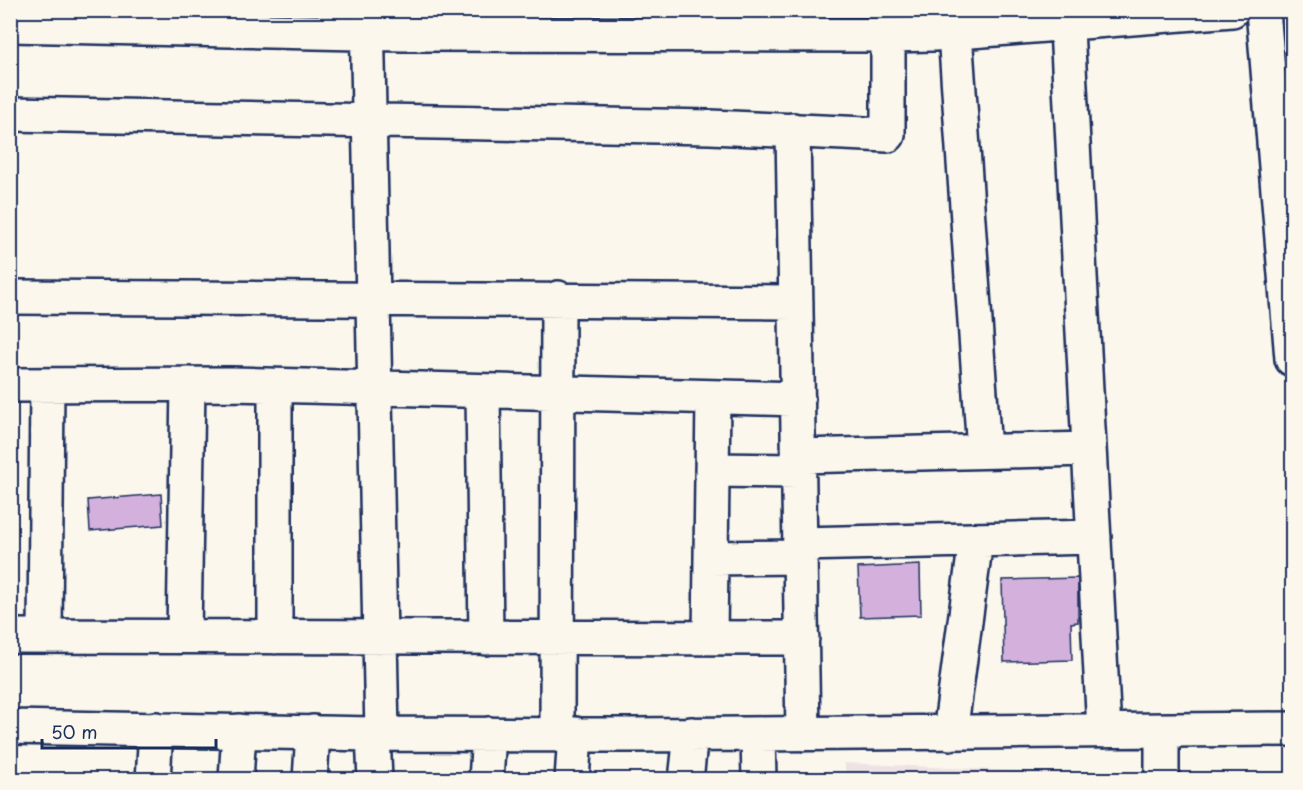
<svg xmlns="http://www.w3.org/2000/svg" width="1303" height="790" viewBox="0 0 1303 790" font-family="'Playpen Sans',sans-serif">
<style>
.built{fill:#efe2e7}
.building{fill:#d3b1dc;stroke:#1b2f5e;stroke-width:1.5}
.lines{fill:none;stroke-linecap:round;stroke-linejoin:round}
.minor-casing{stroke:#1b2f5e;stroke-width:38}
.minor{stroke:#fbf7ec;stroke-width:33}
</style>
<rect width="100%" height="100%" fill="#fbf7ec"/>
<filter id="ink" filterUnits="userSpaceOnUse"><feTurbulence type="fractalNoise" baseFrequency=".0167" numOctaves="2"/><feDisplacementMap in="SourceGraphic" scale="12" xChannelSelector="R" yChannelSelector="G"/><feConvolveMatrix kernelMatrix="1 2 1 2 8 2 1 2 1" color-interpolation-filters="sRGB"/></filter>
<g filter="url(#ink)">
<path class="built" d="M845 763 1109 775V779H845Z"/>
<path class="building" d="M161 494 163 525 90 531 88 500Z
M920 565 921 615 860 617 858 568Z
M1078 578V622L1071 623 1072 660 1004 662 1002 580Z"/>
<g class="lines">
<defs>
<path id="minor" d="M1066 10 1104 731
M1263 10 1292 359
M367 13 382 734
M10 25 402 34 888 35 934 34 1232 10
M955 33 984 451
M10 114 710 127 888 135V35
M793 130 803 734
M10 297 796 302
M10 385 231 384 798 399
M275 386V637
M483 391 486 638
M798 456 1089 449
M712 470 799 471
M800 544 1094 537
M711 558 800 557
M45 635 47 385
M10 636 802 638
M184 636 188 384
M710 638 713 397
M10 727 373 734 633 735 1292 729
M1162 732V780
M950 733 976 540
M373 734 375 780
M758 734 759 780
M557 735 558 298
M153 780 156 729
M236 780 239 731
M310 780 313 732
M486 780 489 734
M572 780 575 734
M686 780 691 734"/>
</defs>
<use href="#minor" class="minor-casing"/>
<use href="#minor" class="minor"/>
</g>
</g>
<rect width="1303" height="790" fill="none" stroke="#fbf7ec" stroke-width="36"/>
<rect x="18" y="18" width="1267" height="754" fill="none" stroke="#1b2f5e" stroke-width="2" filter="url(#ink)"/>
<path d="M42 739v9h174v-9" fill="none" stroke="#1b2f5e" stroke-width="3"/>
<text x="51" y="739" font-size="18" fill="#1b2f5e" stroke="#fbf7ec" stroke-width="4.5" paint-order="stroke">50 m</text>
</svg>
